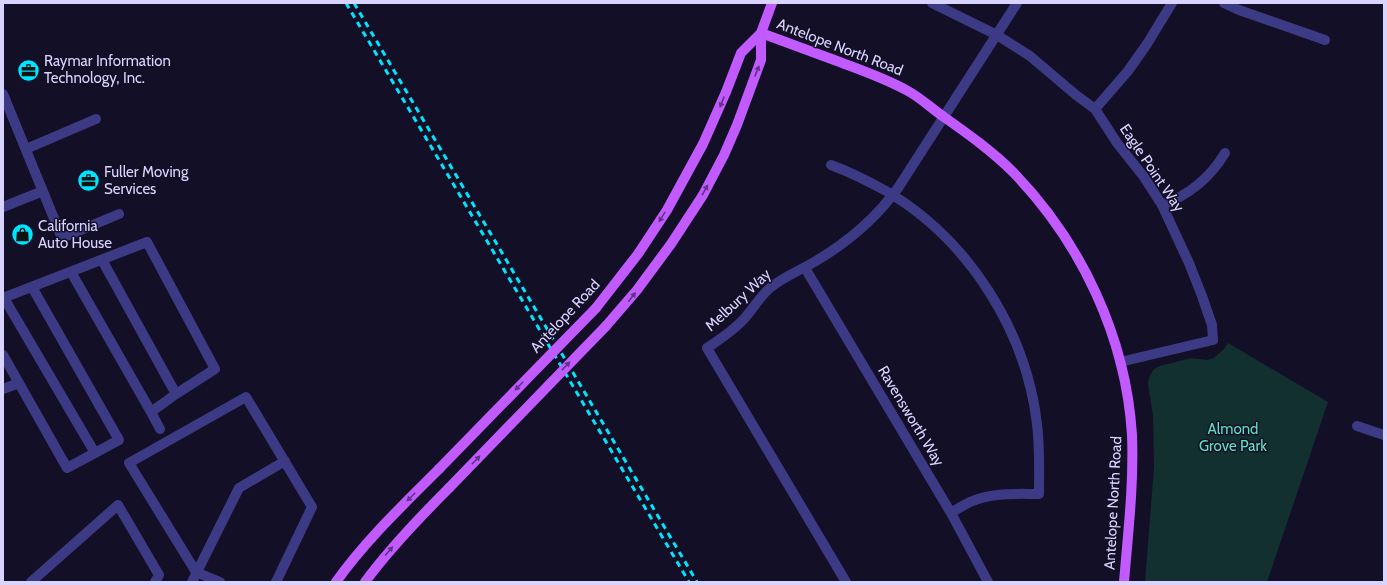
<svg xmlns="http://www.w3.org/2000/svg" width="1387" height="585" viewBox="0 0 1387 585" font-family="Cabin,sans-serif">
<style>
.green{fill:#12302f}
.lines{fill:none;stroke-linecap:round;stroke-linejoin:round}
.minor{stroke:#3d3a85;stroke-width:10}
.major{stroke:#c25bff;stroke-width:10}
.rail{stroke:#00e5ff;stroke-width:3;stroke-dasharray:6 5;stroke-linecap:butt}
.major-bridge{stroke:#c25bff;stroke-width:10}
.oneway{fill:#623188}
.labels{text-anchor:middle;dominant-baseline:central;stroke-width:3;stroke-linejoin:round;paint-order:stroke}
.street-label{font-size:15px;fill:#d9d4ff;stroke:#130f26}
.poi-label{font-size:15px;fill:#d9d4ff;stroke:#130f26;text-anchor:start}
.park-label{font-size:15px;fill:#5fe0c0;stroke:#130f26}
</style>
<rect width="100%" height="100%" fill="#130f26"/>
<path class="green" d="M1228 343 1328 402 1267 582H1145L1154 467 1153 415 1148 384 1149 377 1154 369 1160 366 1191 358 1207 360 1214 358 1224 349Z"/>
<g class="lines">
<path class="minor" d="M932 3 997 35 1030 56 1076 95 1095 109 1117 143 1144 177 1162 205 1189 263 1202 296 1212 325 1213 340 1120 362
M1224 3 1239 10 1325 40
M3 94 62 238 119 214
M1095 109 1128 71 1147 44 1172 3
M26 149 96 119
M831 165C850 172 868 181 886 191 968 239 1026 330 1037 424 1040 448 1039 471 1039 494 1016 494 992 492 970 502 964 505 957 509 951 513
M1162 205C1189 195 1210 178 1225 153
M3 207 43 191
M805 268 951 513 988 582
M71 272 151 412 176 394
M3 298 147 242 215 369 176 394 102 260
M4 298 95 453
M3 355 67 468 119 440 32 287
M3 389 19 383
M151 412 160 429
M1357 426 1384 435
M31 582 118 505 159 575 155 582
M192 582 239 488 285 461
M220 582 196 572 129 463 246 397 312 507 276 582
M846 582 707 348C719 340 731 332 741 322 752 311 759 297 771 287 785 276 801 270 816 261 848 242 876 218 898 188L1017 3"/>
<path class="major" d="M761 33C786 42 812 52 837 61 861 70 885 78 908 91 921 98 932 109 944 117 968 134 992 151 1013 172 1081 242 1126 337 1132 435 1134 484 1128 533 1124 582
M596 308 638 254 667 210 703 144 726 92 741 53 761 33
M606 326 637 290 671 244 703 195 724 155 737 125 761 60V33L772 3
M336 582C365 541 403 505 439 469
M365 582C390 548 419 518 449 488"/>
<path class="rail" d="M346 3 689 582
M354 3 697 582"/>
<path class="major-bridge" d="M439 469 596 308
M449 488 606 326"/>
</g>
<defs><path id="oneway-solid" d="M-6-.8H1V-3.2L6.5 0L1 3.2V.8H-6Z"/></defs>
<g class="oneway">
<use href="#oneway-solid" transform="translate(757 71) rotate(-69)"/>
<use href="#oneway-solid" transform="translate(722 102) rotate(112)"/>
<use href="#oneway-solid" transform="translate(705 190) rotate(-61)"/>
<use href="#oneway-solid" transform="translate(662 217) rotate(122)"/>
<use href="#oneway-solid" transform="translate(632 297) rotate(-51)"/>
<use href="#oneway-solid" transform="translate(566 366) rotate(-46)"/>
<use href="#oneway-solid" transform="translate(519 386) rotate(134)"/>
<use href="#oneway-solid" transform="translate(476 460) rotate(-46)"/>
<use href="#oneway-solid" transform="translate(411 497) rotate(135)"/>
<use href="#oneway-solid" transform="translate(389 551) rotate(-50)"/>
</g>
<defs>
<symbol id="office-disc" viewBox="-11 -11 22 22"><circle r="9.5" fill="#00e5ff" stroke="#130f26"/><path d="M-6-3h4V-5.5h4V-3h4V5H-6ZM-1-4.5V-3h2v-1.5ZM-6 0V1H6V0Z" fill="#111"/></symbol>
<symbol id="shop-disc" viewBox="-11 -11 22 22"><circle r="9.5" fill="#00e5ff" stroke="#130f26"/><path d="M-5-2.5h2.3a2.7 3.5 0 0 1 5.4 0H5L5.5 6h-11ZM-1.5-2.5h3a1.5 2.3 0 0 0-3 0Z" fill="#111"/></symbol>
</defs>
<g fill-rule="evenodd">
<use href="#office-disc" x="16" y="58" width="25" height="25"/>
<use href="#office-disc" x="76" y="168" width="25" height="25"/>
<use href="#shop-disc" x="10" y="222" width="25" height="25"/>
</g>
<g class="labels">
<g class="street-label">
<text transform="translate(840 47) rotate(21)">Antelope North Road</text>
<text transform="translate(1152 168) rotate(56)">Eagle Point Way</text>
<text transform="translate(738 300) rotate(-43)">Melbury Way</text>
<text transform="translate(565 316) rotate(-47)">Antelope Road</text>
<text transform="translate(911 416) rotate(59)">Ravensworth Way</text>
<text transform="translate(1113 503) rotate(-87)">Antelope North Road</text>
</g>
<g class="poi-label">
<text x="44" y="61">Raymar Information<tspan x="44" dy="17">Technology, Inc.</tspan></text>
<text x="104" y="172">Fuller Moving<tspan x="104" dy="17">Services</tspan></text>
<text x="38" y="226">California<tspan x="38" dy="17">Auto House</tspan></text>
</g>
<g class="park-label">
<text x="1233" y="429">Almond<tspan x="1233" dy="17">Grove Park</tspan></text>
</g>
</g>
<rect width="1387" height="585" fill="none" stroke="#d9d4ff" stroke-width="8"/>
</svg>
